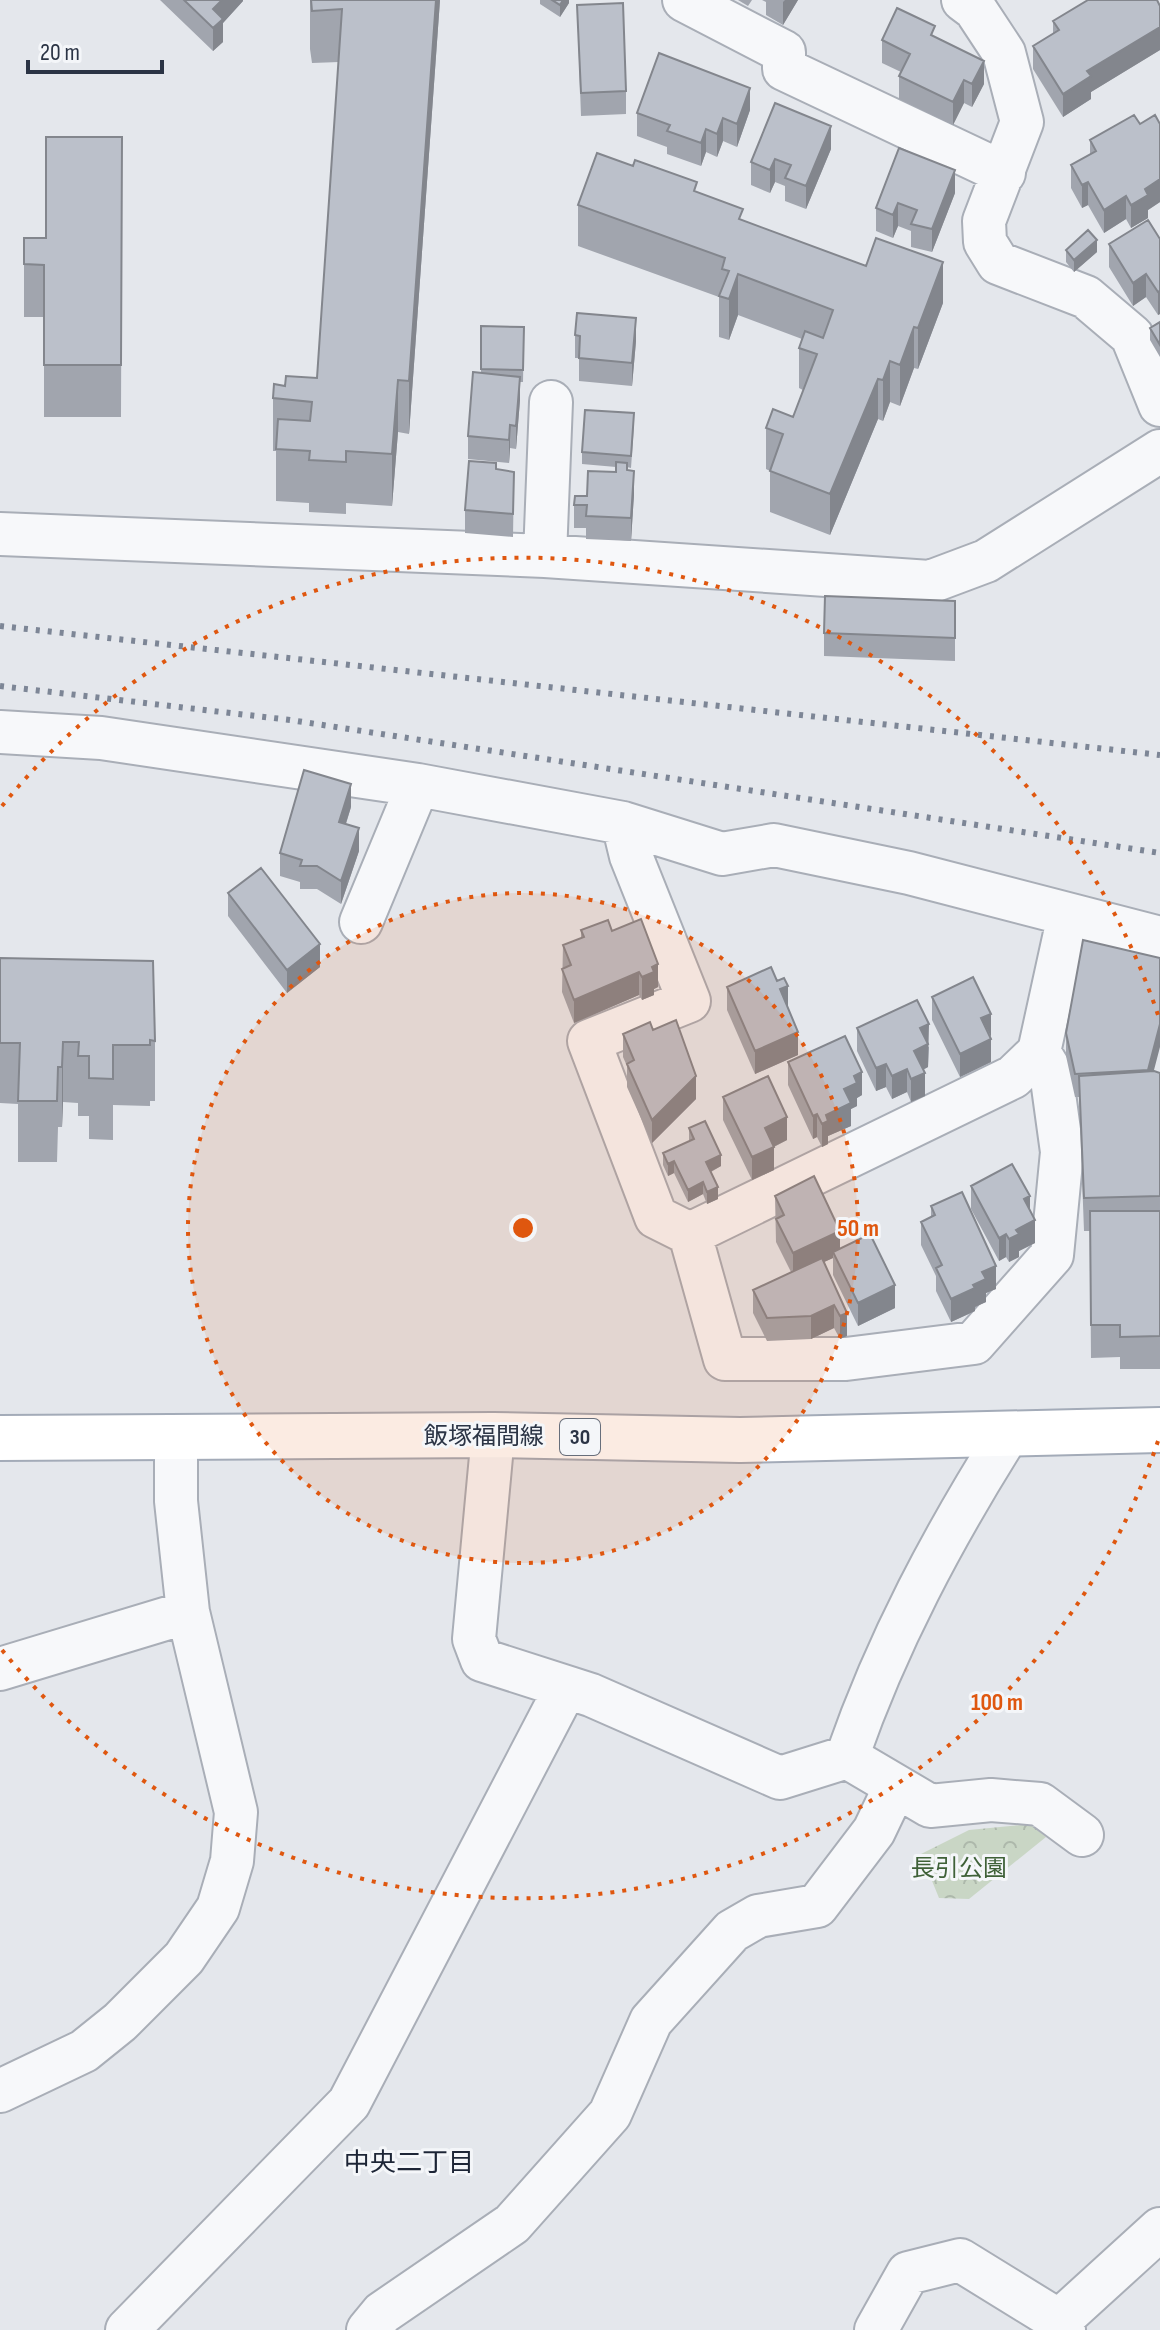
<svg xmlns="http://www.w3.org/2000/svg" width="1160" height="2330" viewBox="0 0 1160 2330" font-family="'Sofia Sans Condensed','Noto Sans JP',sans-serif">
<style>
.park{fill:url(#park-crowns)}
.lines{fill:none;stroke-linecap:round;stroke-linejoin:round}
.minor-casing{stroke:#a9aeb7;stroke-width:46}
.major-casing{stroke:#a3abb8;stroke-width:48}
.minor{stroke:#f7f8fa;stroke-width:42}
.major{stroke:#fff;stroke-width:44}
.rail{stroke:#7d8696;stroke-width:6;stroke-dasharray:4 8;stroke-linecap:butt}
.wall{fill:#a1a5ae}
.shaded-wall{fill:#83868d}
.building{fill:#bbc0ca;stroke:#83868d;stroke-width:2}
.ring{fill:none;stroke:#df570f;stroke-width:4;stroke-dasharray:4 8}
.labels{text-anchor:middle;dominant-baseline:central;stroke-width:6;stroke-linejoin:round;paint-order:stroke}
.shield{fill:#f4f6f9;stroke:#676e7b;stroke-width:2}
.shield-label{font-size:22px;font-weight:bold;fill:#2b3445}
.street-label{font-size:24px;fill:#2b3445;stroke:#f4f6f9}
.park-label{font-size:24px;fill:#3f6138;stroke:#f4f6f9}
.neighbourhood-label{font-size:26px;fill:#1d2536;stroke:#f4f6f9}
.centre{fill:#df570f;stroke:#f4f6f9;stroke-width:4}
.ring-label{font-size:24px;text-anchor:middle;font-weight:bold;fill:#df570f;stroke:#f4f6f9;stroke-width:6;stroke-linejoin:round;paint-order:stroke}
</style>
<defs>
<pattern id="park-crowns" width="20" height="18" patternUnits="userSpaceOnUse" patternTransform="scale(2)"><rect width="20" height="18" fill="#c9d6c5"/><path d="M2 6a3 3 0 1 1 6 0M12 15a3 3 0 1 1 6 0" fill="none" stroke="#adb8ab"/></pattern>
</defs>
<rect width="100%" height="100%" fill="#e4e7ec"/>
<path class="park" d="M1030 1824 1046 1837 969 1899 939 1898 921 1854 969 1830Z"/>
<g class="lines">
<defs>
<path id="minor" d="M684 0 784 52V69L1004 173
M963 0 975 9 1004 53 1022 122 984 221 985 242 998 263 1086 297 1132 336 1160 405
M0 534 545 556 930 582 986 561 1160 451
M545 556 551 402
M0 732 101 738 418 785 623 823 722 854 774 845 909 873 1160 938
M623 823 631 856 689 1001 589 1041 656 1217 690 1234
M361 922 418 785
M1039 1052 1013 1077 690 1234 725 1359H846L974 1343 1052 1255 1062 1152 1051 1072 1039 1052 1069 915
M1008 1434C943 1537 887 1642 847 1757L930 1806 991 1800 1040 1804 1082 1835
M493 1435 474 1639 482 1660 591 1695 780 1778 847 1757
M0 1669 188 1612
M0 2091 84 2051 120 2022 184 1958 218 1908 232 1861 236 1812 188 1612 176 1501V1436
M1059 2321 1160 2229
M127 2330 349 2103 565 1689
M368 2330 382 2313 512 2224 610 2114 651 2021 732 1931 758 1916 817 1906 874 1831 895 1787
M876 2330 908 2273 960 2260 1059 2321 1064 2330"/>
<path id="major" d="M0 1438 493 1435 740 1440 1160 1430"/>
</defs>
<use href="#minor" class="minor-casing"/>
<use href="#major" class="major-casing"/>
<use href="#minor" class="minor"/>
<use href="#major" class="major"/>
<path class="rail" d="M0 626 1160 755
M0 686 290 720 1160 853"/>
</g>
<path class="wall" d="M160 0H243V1L223 23V42L213 51Z
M310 0H440L409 434 398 432 392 506 346 503V514L309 512V503L276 501V451H273V398L285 386 317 378 339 62 312 63 310 49Z
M540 0H569V3L560 17 540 4Z
M738 0H752L748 6Z
M762 0H798L783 25 766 15V2Z
M1086 0H1157L1160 6V50L1091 92V99L1063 117 1033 69V46L1053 34V21L1086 2Z
M577 5 626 91V114L581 116Z
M935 37 984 84 972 107 964 103 953 125 899 99V76L901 72 882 63V40Z
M750 110 737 147 723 141 717 157 706 152 701 166 667 154V147L637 136V113Z
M1140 124H1160V202L1148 210V218L1131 228 1126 219 1104 233 1088 205 1082 208 1071 188V165L1090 155V140Z
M122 137 121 417H44V317H24V238H46Z
M899 148 955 193 932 252 911 247V231L898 226 893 238 876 231V208Z
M831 149 806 209 785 201V186L775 182 770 193 751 185V162Z
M697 192 743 221 943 303 918 369 914 368 900 406 890 402 883 421 878 419 830 535 770 512V471L766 469V428L793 417 803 390 799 388V348L802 339 738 315 729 340 719 337V297L578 246V205Z
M1160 239V314L1158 315 1146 297 1133 306 1109 267V244Z
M1066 250 1097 252 1074 272 1066 262Z
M1160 322V357L1150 340V328Z
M481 326 524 327 523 382H520V400L516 449 510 448 509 463 468 459V436L481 373Z
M575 335 636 341 632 386 579 381V358H575Z
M634 425 631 468 627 467 634 494 631 541 586 539V528H574V505L587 496 616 472V467L582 464V452Z
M496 469 514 472 513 537 465 533V510Z
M955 601V661L824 656V633Z
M351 807 346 824 359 851 341 904 317 889H300V882L280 876V853Z
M228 893 320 967 287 993 228 916Z
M581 930 612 931 658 987 654 989V995L642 1000 639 995 574 1023 562 992 563 945 581 938Z
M0 958 155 1041V1101H150V1106L113 1105V1140L89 1139V1116H78V1103L63 1102 62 1127H58L57 1162H18V1104L0 1103Z
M727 987 788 1008 798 1055 755 1074 727 1010Z
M932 997 990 1037 991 1062 960 1077 932 1020Z
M857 1028 929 1047 928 1067 923 1070 925 1096 911 1102 907 1092 892 1099 886 1087 876 1091 857 1051Z
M653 1030 696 1099 652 1143 627 1087V1066L623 1057V1034Z
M1066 1033 1154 1071 1160 1073V1369H1120V1357L1091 1358 1090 1231H1084L1079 1097H1075L1066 1056Z
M788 1062 862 1095 857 1098V1106L851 1109V1126L828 1136V1144L822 1147 817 1137 813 1139 788 1085Z
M723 1097 787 1140 774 1147V1170L752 1180 723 1120Z
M689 1128 721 1166 711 1172 718 1199 707 1204 703 1194 688 1202 674 1173 668 1176 663 1165V1153L689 1141Z
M971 1186 1030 1210 1035 1243 1019 1251V1257L1009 1262 1006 1257 999 1261 971 1209Z
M775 1196 840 1248 895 1308 858 1326 833 1275V1258L824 1262 847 1336 840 1339 834 1328 811 1339 767 1341 753 1313V1290L791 1272 776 1242Z
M931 1206 996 1289 986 1293V1302L975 1307V1311L951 1322 936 1291V1276L921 1245V1222L931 1218Z"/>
<path class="shaded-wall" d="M222 0H243V1L223 23V42L213 51V9Z
M436 0H440L409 434V381Z
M563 0H569V3L560 17V5Z
M785 0H798L783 25V2Z
M1160 27V50L1091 92V99L1063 117V94L1087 71Z
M984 61V84L972 107V84Z
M964 80V103L953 125V102Z
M750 88V110L737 147V124Z
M723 118V141L717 157V134Z
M831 126V149L806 209V186Z
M706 129V152L701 166V143Z
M775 159V182L770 193V170Z
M955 170V193L932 252V229Z
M1160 179V202L1148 210V218L1131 228V205L1145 189Z
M1088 182V205L1082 208V185Z
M1126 196V219L1104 233V210Z
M898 203V226L893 238V215Z
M1097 240V252L1074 272V260Z
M943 262V303L918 369V328Z
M738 274V315L729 340V299Z
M1146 274V297L1133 306V283Z
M1160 291V314L1158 315V292Z
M636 318V341L632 386V363Z
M914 327V368L900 406V365Z
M890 361V402L883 421V380Z
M520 377V400L516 449V426Z
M878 379V419L830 535V494Z
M398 380V432L392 506V454Z
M510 425V448L509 463V440Z
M634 471V494L631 541V518Z
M351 784V807L339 845V822Z
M359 828V851L341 904V881Z
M320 944V967L287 993V970Z
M658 964V987L654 989V995L642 1000V977L652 967Z
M639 972V995L574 1023V1000Z
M788 986V1009L780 989Z
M991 1014V1037L981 1018Z
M929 1024 928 1067 914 1074V1051L920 1028Z
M1160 1024V1047L1148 1093V1070Z
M798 1032V1055L755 1074V1051Z
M991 1039V1062L960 1077V1054Z
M63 1042V1102L62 1127V1067Z
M886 1064V1087L876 1091V1068Z
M907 1069V1092L892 1099V1076Z
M862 1072V1095L857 1098V1106L851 1109V1126L828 1136V1144L822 1147V1124L826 1115 854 1076Z
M925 1073V1096L911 1102V1079Z
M696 1076V1099L652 1143V1120Z
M817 1114V1137L813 1139V1116Z
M787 1117V1140L765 1151V1128Z
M774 1147V1170L752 1180V1157Z
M721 1155V1166L706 1174V1162Z
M674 1161V1173L668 1176V1164Z
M703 1182V1194L688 1202V1190Z
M718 1187V1199L707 1204V1192Z
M1030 1196V1219L1024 1199Z
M1035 1220V1243L1019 1251V1257L1009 1262V1239L1016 1230Z
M840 1231V1254L833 1252V1258L793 1276V1253Z
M1006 1234V1257L999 1261V1238Z
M996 1266V1289L986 1293V1302L975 1307V1311L951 1322V1299L973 1285 982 1272Z
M895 1285V1308L858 1326V1303Z
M834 1305V1328L811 1339V1316Z
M847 1313V1336L840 1339V1316Z"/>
<path class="building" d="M184 0H222L213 9 223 19 213 28Z
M311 0H436L409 381 398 380 392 454 346 451V462L309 460 310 451 276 449 278 419 310 421 312 402 273 398 274 384 285 386 286 376 317 378 342 9 312 11Z
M552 0H563L560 5Z
M1088 0H1157L1160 6V27L1087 71 1091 76 1063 94 1033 46 1059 30 1053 21Z
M623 3 626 91 581 93 577 5Z
M897 8 935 26 931 35 984 61 972 84 964 80 953 102 899 76 910 54 882 40Z
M659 53 750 88 737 124 723 118 717 134 706 129 701 143 667 131 670 125 637 113Z
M775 103 831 126 806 186 785 178 791 165 775 159 770 170 751 162Z
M1134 115 1140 124 1155 115 1160 124V179L1145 189 1148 195 1131 205 1126 196 1104 210 1088 182 1082 185 1071 165 1096 151 1090 140Z
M46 137H122L121 365H44V265L24 264V238H46Z
M899 148 955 170 932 229 911 224 917 210 898 203 893 215 876 208Z
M597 153 633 166 635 160 697 182 694 191 743 209 739 219 866 266 876 238 943 262 918 328 914 327 900 365 890 361 883 380 878 379 830 494 770 471 783 434 766 428 773 409 793 417 817 354 799 348 805 331 823 338 833 310 738 274 729 299 719 296 729 271 722 269 725 258 578 205Z
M1148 220 1160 239V291L1158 292 1146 274 1133 283 1109 244Z
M1088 230 1097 240 1074 260 1066 250Z
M577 313 636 318 632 363 579 358 580 336 575 335Z
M1160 322V345L1150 328Z
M481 326 524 327 523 370 481 369Z
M473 372 520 377 516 426 510 425 509 440 468 436Z
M585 410 634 413 631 456 582 452Z
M469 461 496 463V469L514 472 513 514 465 510Z
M616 462 627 463V470L634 471 631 518 586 516 587 505H574L575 496H587L588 471 616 472Z
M825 596 955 601V638L824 633Z
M304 770 351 784 339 822 359 828 341 881 317 866H300L302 860 280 853Z
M261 868 320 944 287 970 228 893Z
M641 919 658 964 652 967 654 972 642 977 639 972 574 1000 562 969 571 965 563 945 584 937 581 930 608 920 612 931Z
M1083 940 1160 958V1024L1148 1070 1075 1074 1066 1033Z
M0 958 153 961 155 1041 150 1040V1045H113V1079L89 1078V1056H78L79 1042H63L62 1067H58L57 1101H18L20 1043H0Z
M771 967 777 981 784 978 788 986 780 989 798 1032 755 1051 727 987Z
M973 977 991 1014 981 1018 991 1039 960 1054 932 997Z
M917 1000 929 1024 920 1028 928 1044 914 1051 925 1073 911 1079 907 1069 892 1076 886 1064 876 1068 857 1028Z
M676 1020 696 1076 652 1120 627 1064 634 1060 623 1034 650 1022 653 1030Z
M845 1036 862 1072 854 1076 857 1083 844 1089 851 1103 826 1115 828 1121 822 1124 817 1114 813 1116 788 1062Z
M1154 1071 1160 1073V1196L1084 1198 1079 1076Z
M768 1076 787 1117 765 1128 774 1147 752 1157 723 1097Z
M705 1121 721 1155 706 1162 718 1187 707 1192 703 1182 688 1190 674 1161 668 1164 663 1153 694 1139 689 1128Z
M1012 1164 1030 1196 1024 1199 1035 1220 1016 1230 1019 1234 1009 1239 1006 1234 999 1238 971 1186Z
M814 1176 840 1231 793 1253 776 1219 784 1215 775 1196Z
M962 1192 996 1266 982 1272 986 1279 973 1285 975 1288 951 1299 936 1268 942 1265 921 1222 935 1215 931 1206Z
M1090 1211H1160V1336L1120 1337V1325H1091Z
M870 1234 895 1285 858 1303 833 1252Z
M822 1258 847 1313 840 1316 834 1305 811 1316 767 1318 753 1290Z"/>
<circle cx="523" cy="1228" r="335" fill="#df570f" fill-opacity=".12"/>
<g class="ring">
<circle cx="523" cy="1228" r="335"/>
<path d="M1158 1441A670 670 0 0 1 2 1650M2 806A670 670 0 0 1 1158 1015"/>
</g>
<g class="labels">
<rect class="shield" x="560" y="1419" width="40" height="36" rx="6"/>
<g class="shield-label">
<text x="580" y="1437">30</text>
</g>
<g class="street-label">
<text x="484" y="1436">飯塚福間線</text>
</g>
<g class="park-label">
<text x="959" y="1868">長引公園</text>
</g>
<g class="neighbourhood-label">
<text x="409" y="2163">中央二丁目</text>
</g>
</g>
<circle cx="523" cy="1228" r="12" class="centre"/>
<g class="ring-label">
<text x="858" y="1236">50 m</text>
<text x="997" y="1710">100 m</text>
</g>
<path d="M28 60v12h134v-12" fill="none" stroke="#2b3445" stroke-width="4"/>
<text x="40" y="60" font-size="24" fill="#2b3445" stroke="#f4f6f9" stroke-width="6" paint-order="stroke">20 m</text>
</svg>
